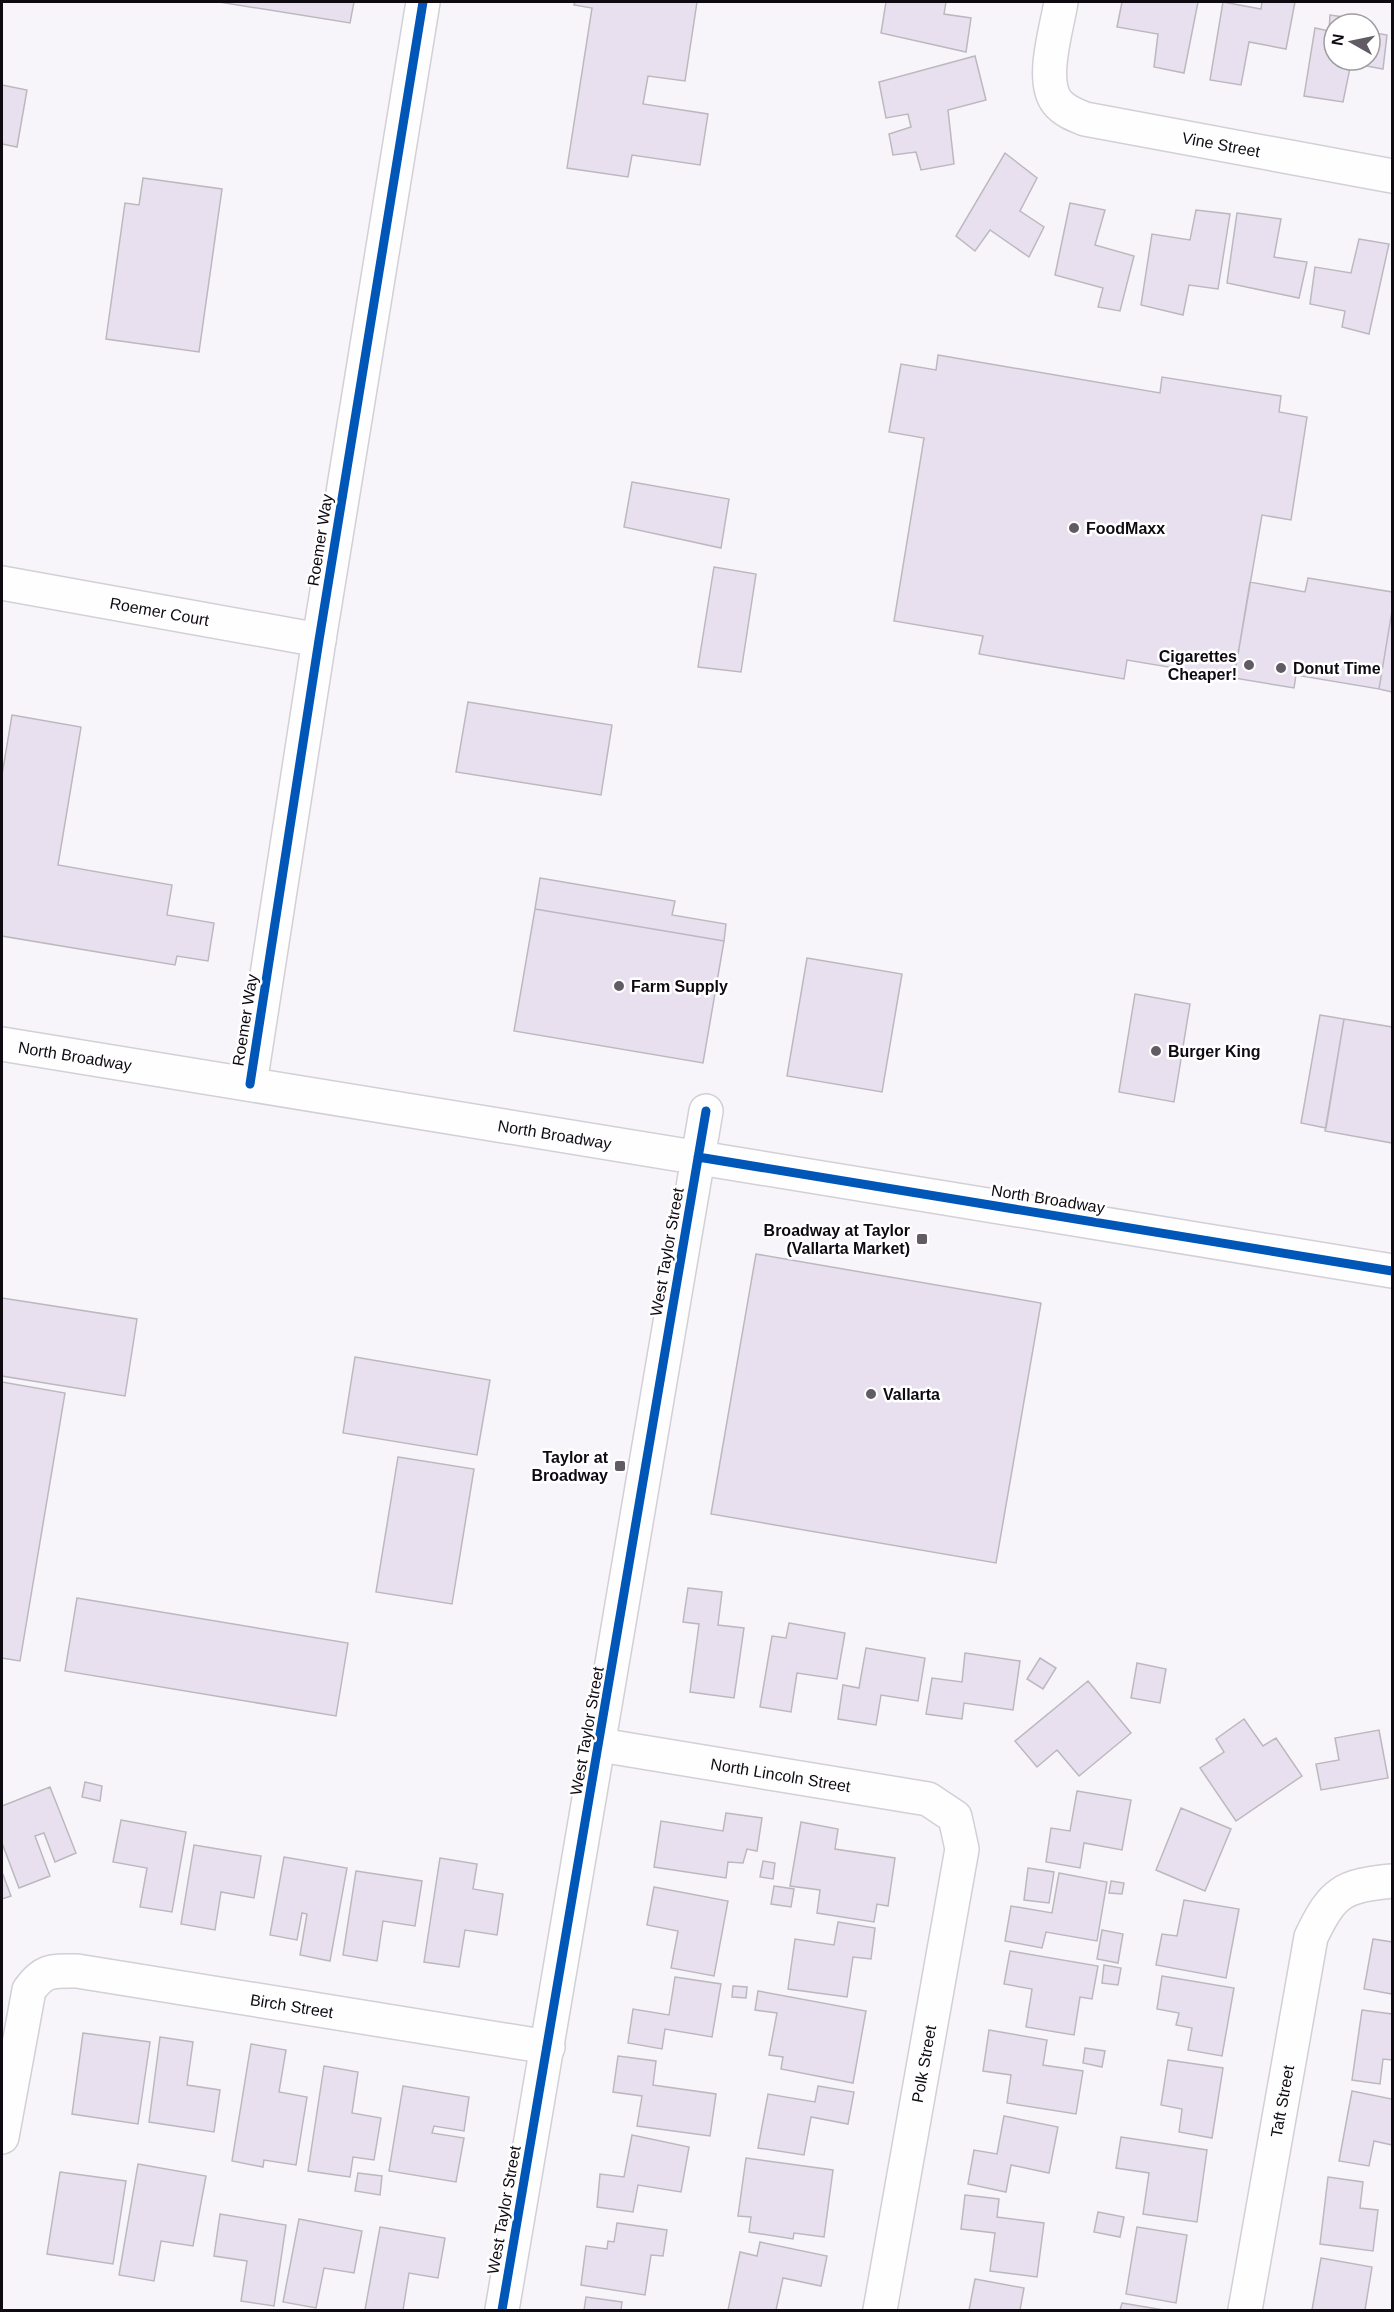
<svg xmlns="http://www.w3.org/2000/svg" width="1394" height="2312" viewBox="0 0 1394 2312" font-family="Helvetica,sans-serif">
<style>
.building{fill:#e9e0ef;stroke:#bcb8bf;stroke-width:1.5}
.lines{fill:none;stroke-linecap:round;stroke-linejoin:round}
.street-casing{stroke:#d3cfd6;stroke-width:36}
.secondary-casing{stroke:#d3cfd6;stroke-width:36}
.primary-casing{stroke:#d3cfd6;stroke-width:36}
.street{stroke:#fefefe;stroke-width:33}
.secondary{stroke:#fefefe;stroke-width:33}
.primary{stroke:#fefefe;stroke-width:33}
.cycleway-casing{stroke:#fff;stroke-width:13}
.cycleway{stroke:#0057b8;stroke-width:9}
.poi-dot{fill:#615c63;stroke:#fff;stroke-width:2}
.labels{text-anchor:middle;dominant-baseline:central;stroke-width:5;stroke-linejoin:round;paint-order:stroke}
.street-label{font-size:16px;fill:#0f0a12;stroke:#fff}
.poi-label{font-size:16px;font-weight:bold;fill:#0f0a12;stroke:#fff;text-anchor:start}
</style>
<rect width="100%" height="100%" fill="#f8f5fa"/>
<path class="building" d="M219 2H354L350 23Z
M575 2H697L685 81 648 76 643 104 708 114 700 165 632 155 628 177 567 168 592 8 574 5Z
M886 2H946L944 14 971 18 966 52 881 33Z
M1122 2H1198L1184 73 1154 67 1158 34 1117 27Z
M1223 2 1261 9 1262 2H1295L1286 49 1249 42 1241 85 1210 80Z
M1330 15 1357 19 1356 24H1334V60H1370V32L1387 35 1383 69 1351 63 1343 102 1304 96 1315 28 1329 31Z
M975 56 986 100 948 110 954 164 921 170 916 152 893 155 889 134 911 127 908 114 886 118 879 82Z
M2 85 27 90 17 147 2 144Z
M1005 153 1037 178 1020 211 1044 227 1029 257 990 230 975 251 956 236Z
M143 178 222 189 199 352 106 339 125 203 139 205Z
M1070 203 1105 210 1095 245 1134 256 1120 311 1098 307 1103 288 1055 275Z
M1196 210 1230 214 1218 289 1189 285 1183 315 1141 305 1152 234 1190 240Z
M1237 213 1281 219 1274 257 1307 262 1299 298 1227 283Z
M1359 239 1389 244 1369 334 1342 327 1345 311 1310 304 1315 267 1351 273Z
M938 355 1160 393 1162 377 1281 396 1279 412 1307 417 1291 520 1262 515 1234 678 1127 660 1124 679 979 654 983 636 894 621 924 438 889 432 901 364 936 370Z
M632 482 729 499 721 548 624 527Z
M714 567 756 574 741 672 698 667Z
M1308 578 1392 592V611L1379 689 1296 675 1294 688 1234 678 1250 582 1305 592Z
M1392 611V692L1379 689Z
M468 702 612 725 601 795 456 772Z
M12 715 81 727 58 865 172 885 167 915 214 923 208 961 177 956 175 965 2 936V775Z
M540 878 675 901 672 915 726 924 724 941 535 909Z
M535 909 724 941 703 1063 514 1031Z
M807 958 902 974 882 1092 787 1076Z
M1135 994 1190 1004 1174 1102 1119 1092Z
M1320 1015 1344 1019 1326 1128 1301 1123Z
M1344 1019 1392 1027V1143L1325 1131Z
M756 1254 1041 1303 996 1563 711 1514Z
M2 1298 137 1319 125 1396 2 1376Z
M355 1357 490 1380 477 1455 343 1433Z
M2 1382 65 1393 20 1661 2 1658Z
M398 1457 474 1469 452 1604 376 1592Z
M688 1588 722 1592 718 1625 744 1628 734 1698 690 1692 699 1624 683 1622Z
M77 1598 348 1643 336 1716 65 1671Z
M789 1623 845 1633 837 1679 797 1673 791 1712 760 1707 772 1636 786 1638Z
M866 1648 925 1658 918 1701 881 1695 876 1725 838 1719 843 1685 859 1688Z
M965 1653 1020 1661 1013 1710 964 1703 962 1719 926 1714 932 1678 962 1682Z
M1040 1658 1056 1668 1043 1689 1027 1679Z
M1137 1663 1166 1669 1160 1703 1131 1698Z
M1088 1681 1131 1733 1079 1776 1057 1750 1037 1767 1015 1741Z
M1244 1719 1263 1746 1276 1738 1302 1776 1236 1821 1200 1768 1224 1752 1216 1739Z
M1379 1730 1388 1778 1321 1790 1316 1764 1339 1760 1335 1738Z
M85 1782 102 1786 100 1801 82 1797Z
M50 1787 76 1853 55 1862 44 1833 35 1836 50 1876 19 1888 2 1843V1806Z
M1077 1791 1131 1800 1122 1850 1084 1843 1080 1868 1046 1862 1051 1828 1070 1831Z
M1181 1808 1231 1829 1205 1891 1156 1870Z
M726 1813 762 1818 757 1851 747 1849 743 1863 728 1862 726 1878 654 1867 661 1821 723 1831Z
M121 1820 186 1832 172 1912 140 1907 147 1868 113 1862Z
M801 1822 838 1829 835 1849 895 1858 888 1906 877 1904 874 1922 817 1913 820 1890 790 1886Z
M194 1845 261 1856 254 1898 221 1892 215 1930 181 1924Z
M284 1857 347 1868 330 1961 300 1955 307 1914 302 1913 297 1940 270 1935Z
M440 1858 477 1864 473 1889 503 1894 497 1935 465 1930 459 1967 424 1962Z
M763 1861 775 1863 773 1879 760 1877Z
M1028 1868 1054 1872 1049 1903 1024 1900Z
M356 1871 422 1881 415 1926 383 1921 377 1961 343 1955Z
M2 1872 11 1896 2 1899Z
M1059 1873 1107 1882 1097 1941 1046 1932 1042 1948 1005 1941 1011 1906 1052 1913Z
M1111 1881 1124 1883 1122 1894 1109 1893Z
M774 1886 794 1889 791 1907 771 1904Z
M654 1887 728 1901 714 1976 671 1968 678 1931 647 1925Z
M1184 1900 1239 1909 1226 1978 1156 1965 1162 1934 1177 1936Z
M838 1922 875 1928 871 1959 853 1957 847 1997 788 1989 795 1939 834 1945Z
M1102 1930 1123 1934 1118 1963 1097 1959Z
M1373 1939 1392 1942V1994L1364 1989Z
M1010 1951 1098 1966 1092 1999 1080 1997 1074 2035 1026 2027 1032 1989 1004 1984Z
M1104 1965 1121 1968 1118 1985 1102 1983Z
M1162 1976 1234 1988 1222 2056 1188 2050 1192 2028 1176 2025 1179 2013 1157 2009Z
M675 1977 721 1984 712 2037 665 2029 662 2049 628 2043 633 2009 669 2015Z
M733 1986 747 1987 746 1998 732 1997Z
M758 1991 866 2011 853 2083 781 2069 783 2057 769 2055 777 2013 755 2010Z
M1362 2010 1392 2014V2060L1383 2059 1380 2084 1352 2080Z
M989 2030 1047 2040 1043 2065 1083 2071 1076 2114 1007 2103 1011 2075 983 2071Z
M83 2033 150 2042 138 2124 72 2114Z
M160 2037 193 2042 187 2085 220 2090 214 2132 149 2122Z
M251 2044 286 2050 279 2092 307 2097 296 2165 264 2160 263 2167 232 2161Z
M1085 2048 1105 2051 1102 2067 1083 2063Z
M618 2056 656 2061 653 2085 716 2094 710 2136 637 2126 642 2096 613 2092Z
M1168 2060 1223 2068 1212 2138 1179 2132 1182 2109 1161 2105Z
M324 2066 358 2072 352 2113 381 2118 374 2160 353 2157 350 2177 308 2171Z
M403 2086 469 2097 464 2131 434 2126 432 2133 464 2138 456 2182 389 2171Z
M818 2086 854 2092 848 2124 811 2117 804 2155 758 2148 768 2094 815 2102Z
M1352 2091 1392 2099V2145L1374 2141 1369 2166 1339 2161Z
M1004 2116 1058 2127 1049 2173 1011 2165 1006 2192 968 2184 974 2150 997 2154Z
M632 2135 689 2147 681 2192 638 2185 633 2212 597 2207 600 2174 624 2177Z
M1121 2137 1207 2150 1197 2222 1143 2214 1149 2173 1116 2168Z
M746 2158 833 2170 824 2237 794 2233 793 2239 749 2232 751 2217 738 2216Z
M138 2164 206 2176 193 2246 161 2241 154 2281 119 2275Z
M60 2172 126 2181 113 2264 47 2254Z
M358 2173 382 2176 380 2195 355 2191Z
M1328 2177 1363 2182 1360 2208 1378 2210 1373 2251 1320 2244Z
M965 2195 999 2199 997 2217 1044 2223 1037 2277 990 2271 995 2233 961 2229Z
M1098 2212 1124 2217 1120 2237 1094 2232Z
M220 2214 286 2225 274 2306 241 2301 247 2261 214 2256Z
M299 2219 362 2231 354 2273 324 2268 316 2308 283 2302Z
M617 2223 667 2230 663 2256 651 2255 645 2295 581 2285 586 2246 607 2249 608 2241 614 2242Z
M380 2227 445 2238 438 2278 409 2273 403 2310H365Z
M1137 2227 1187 2235 1176 2303 1126 2294Z
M760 2242 827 2256 821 2286 783 2278 776 2310H728L740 2252 757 2256Z
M1321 2258 1372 2267 1365 2310H1312Z
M975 2279 1024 2288 1020 2310H969Z
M586 2297 622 2302 621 2310H584Z
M1122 2303 1164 2310H1120Z"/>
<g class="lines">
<defs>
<g id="street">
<path id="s1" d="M1061 2C1057 28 1040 80 1057 102 1064 111 1075 115 1085 119L1392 176"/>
<path id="s2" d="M2 583 319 640"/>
<path d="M250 1084 319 640 423 2"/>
<path id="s3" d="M600 1745 928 1799 955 1817 962 1849 880 2310"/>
<path id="s4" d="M2 2137 29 1990C44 1969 53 1971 77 1971L548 2047"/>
<path id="s5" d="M1245 2310 1311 1937C1333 1891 1343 1886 1392 1881"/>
</g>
<path id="secondary" d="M502 2310 706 1111"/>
<g id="primary">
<path id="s6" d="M2 1044 1392 1271"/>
</g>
</defs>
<use href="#street" class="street-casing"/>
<use href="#secondary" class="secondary-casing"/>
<use href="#primary" class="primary-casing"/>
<use href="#street" class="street"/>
<use href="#secondary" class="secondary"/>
<use href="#primary" class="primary"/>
<defs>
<path id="cycleway" d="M250 1084 319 640 423 2
M698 1157 1392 1271
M502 2310 706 1111"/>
</defs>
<use href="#cycleway" class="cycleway-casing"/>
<use href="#cycleway" class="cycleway"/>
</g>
<g class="poi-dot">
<circle cx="1074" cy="528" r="6"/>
<circle cx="1249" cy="665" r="6"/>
<circle cx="1281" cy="668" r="6"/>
<circle cx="619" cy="986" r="6"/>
<circle cx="1156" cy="1051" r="6"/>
<rect x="916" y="1233" width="12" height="12" rx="3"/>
<circle cx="871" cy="1394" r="6"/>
<rect x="614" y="1460" width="12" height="12" rx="3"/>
</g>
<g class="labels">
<g class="street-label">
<text stroke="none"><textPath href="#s1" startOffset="274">Vine Street</textPath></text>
<text transform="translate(320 540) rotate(-81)">Roemer Way</text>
<text stroke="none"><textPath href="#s2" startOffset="160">Roemer Court</textPath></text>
<text transform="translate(245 1020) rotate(-81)">Roemer Way</text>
<text stroke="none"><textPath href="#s6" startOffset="74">North Broadway</textPath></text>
<text stroke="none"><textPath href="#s6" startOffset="560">North Broadway</textPath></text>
<text transform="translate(1048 1199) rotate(9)">North Broadway</text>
<text transform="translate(667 1252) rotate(-80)">West Taylor Street</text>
<text transform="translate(587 1731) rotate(-80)">West Taylor Street</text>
<text stroke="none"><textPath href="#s3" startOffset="183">North Lincoln Street</textPath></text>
<text stroke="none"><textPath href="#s4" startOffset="422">Birch Street</textPath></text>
<text transform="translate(924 2064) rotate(-80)">Polk Street</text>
<text stroke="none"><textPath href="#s5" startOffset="212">Taft Street</textPath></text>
<text transform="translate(504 2210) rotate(-80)">West Taylor Street</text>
</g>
<g class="poi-label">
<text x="1086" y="528">FoodMaxx</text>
<text x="1237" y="656" text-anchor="end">Cigarettes<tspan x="1237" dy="18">Cheaper!</tspan></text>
<text x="1293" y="668">Donut Time</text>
<text x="631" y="986">Farm Supply</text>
<text x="1168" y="1051">Burger King</text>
<text x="910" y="1230" text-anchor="end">Broadway at Taylor<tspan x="910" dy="18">(Vallarta Market)</tspan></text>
<text x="883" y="1394">Vallarta</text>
<text x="608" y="1457" text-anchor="end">Taylor at<tspan x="608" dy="18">Broadway</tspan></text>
</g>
</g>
<rect width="1394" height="2312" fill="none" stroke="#0f0a12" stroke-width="6"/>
<g transform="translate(1352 42) rotate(279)"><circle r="28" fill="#ffffff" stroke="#9f9da0" stroke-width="1.5"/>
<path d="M0-4.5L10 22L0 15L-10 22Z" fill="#615c63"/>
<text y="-9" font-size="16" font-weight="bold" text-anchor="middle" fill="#0f0a12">N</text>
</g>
</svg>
